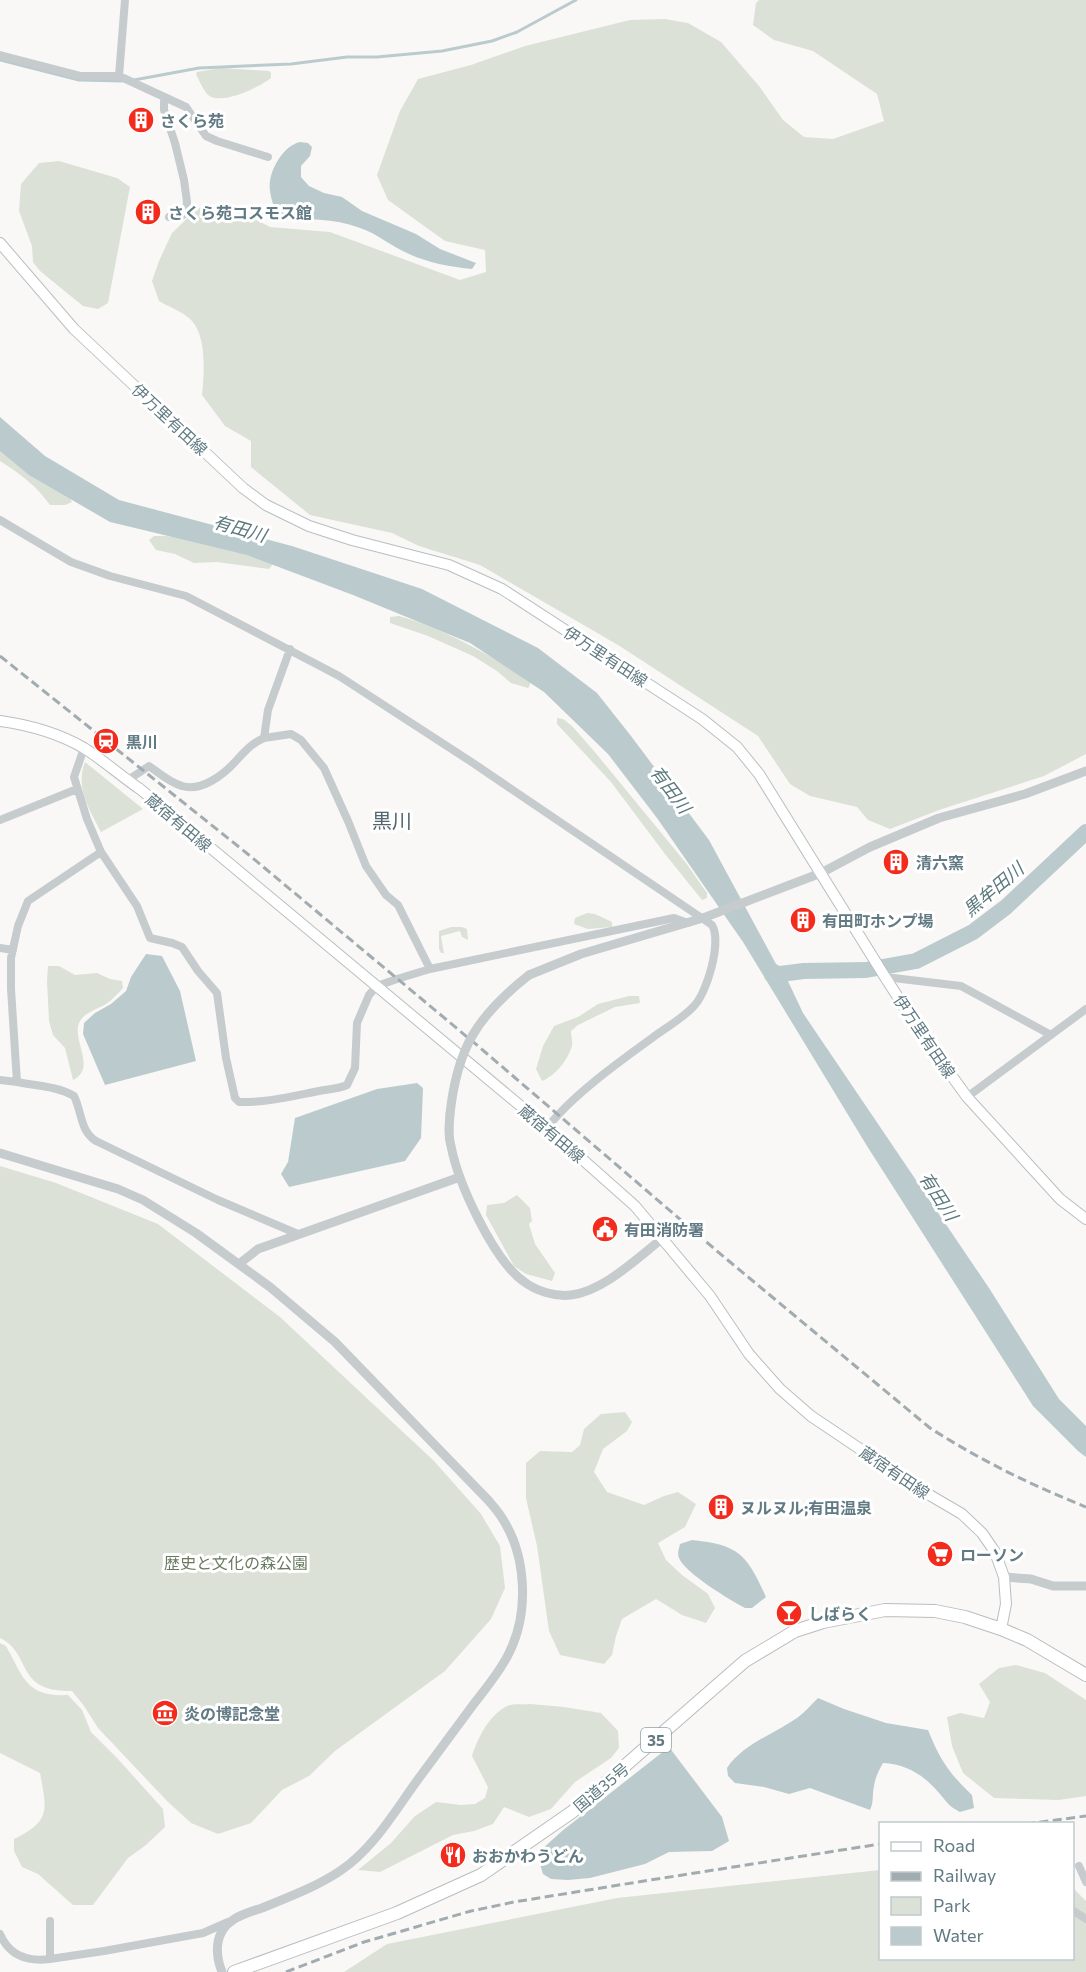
<svg xmlns="http://www.w3.org/2000/svg" width="1086" height="1972" viewBox="0 0 1086 1972" font-family="Commissioner,'Noto Sans JP',sans-serif">
<style>
.green{fill:#dbe1d6}
.water{fill:#bbcbcd}
.lines{fill:none;stroke-linecap:round;stroke-linejoin:round}
.stream{stroke:#bbcbcd;stroke-width:3}
.river{stroke:#bbcbcd;stroke-width:16}
.secondary-casing{stroke:#b8bfc2;stroke-width:12}
.trunk-casing{stroke:#b8bdbf;stroke-width:14}
.minor{stroke:#c6cbce;stroke-width:8}
.tertiary{stroke:#c6cbce;stroke-width:9}
.secondary{stroke:#fff;stroke-width:10}
.trunk{stroke:#fff;stroke-width:12}
.rail{stroke:#a2acb0;stroke-width:3;stroke-dasharray:9 4.5;stroke-linecap:butt}
.tertiary-bridge{stroke:#c6cbce;stroke-width:9}
.labels{text-anchor:middle;dominant-baseline:central;stroke-width:6;stroke-linejoin:round;paint-order:stroke}
.shield{fill:#fff;stroke:#90a2a8;stroke-width:1.5}
.shield-label{font-size:15px;font-weight:bold;fill:#617a83}
.poi-label{font-size:16px;font-weight:bold;fill:#617a83;stroke:#fff;text-anchor:start}
.street-label{font-size:16px;fill:#617a83;stroke:#fff}
.park-label{font-size:16px;fill:#697a60;stroke:#fff}
.water-label{font-size:18px;font-style:italic;fill:#5c7a7d;stroke:#fff}
.quarter-label{font-size:20px;fill:#54666e;stroke:#fff}
</style>
<rect width="100%" height="100%" fill="#f9f8f6"/>
<path class="green" d="M759 0H1086V754L1044 776 939 810 890 829 868 820 857 807 810 796 790 784 758 736 618 645 480 565 419 546 392 533 310 515 251 467V441L225 426 202 395C204 374 207 338 192 321 184 312 169 307 159 301L152 281 159 261 172 233 198 208 225 204 270 227 330 232 460 280 486 272 485 250 445 241 388 200 377 175 400 111 418 79 471 65 525 46 630 20 665 19 688 23 721 42 759 86 783 120 804 137 833 139 884 121 877 94 813 51 774 40 753 25 756 3Z
M220 68 269 71 271 73V78C260 87 221 106 208 95 203 90 199 80 196 74L197 72Z
M59 161 117 178 130 187 108 303 98 309 83 306 40 271 33 262 32 246 19 211 21 184 39 163Z
M0 447 67 492 72 502 65 505H50C36 485 20 474 0 461Z
M154 536H166L219 544 274 563 269 569 217 562 194 563 175 554 156 550 149 540Z
M399 616C432 625 463 641 493 658 506 665 517 674 530 680V685L528 688 511 683 497 671 473 656 428 636 390 623V617Z
M557 718 563 719 572 726 594 751 686 863 707 893V898L702 900 665 854 611 782 557 724Z
M85 762 143 809 101 832C89 809 75 787 85 762Z
M587 913 595 914 612 922V927L588 929 574 924 575 918Z
M451 927H462L467 929 468 940 462 937 460 931 441 936 444 953H441L439 949V931Z
M48 966H59L75 975 97 973 110 979 122 981 123 988C119 992 115 997 110 1001 101 1009 84 1011 79 1023 72 1041 97 1068 73 1080L65 1048 53 1035 49 1021 47 981Z
M629 996H639L640 1003 615 1007 578 1025 571 1031C571 1036 573 1042 572 1046 568 1060 555 1076 542 1081L536 1069 543 1046 554 1026 578 1017 598 1004Z
M0 1166 56 1183 158 1224 280 1317 434 1461 481 1514 500 1546 505 1588 491 1619 445 1671 335 1751 309 1776 282 1790 251 1823 218 1834 191 1823 167 1801 98 1728 84 1706 72 1691C14 1692 33 1654 0 1638Z
M517 1195 530 1208 532 1221 529 1224 535 1244 555 1273 552 1281 526 1274 514 1266 486 1215 487 1205 504 1203Z
M625 1412 632 1422 627 1431 603 1449 594 1472 607 1492 644 1505 664 1496 678 1492 696 1504 685 1527 658 1543 666 1560 682 1575 708 1594 715 1608 706 1623 682 1615 656 1599 622 1619 616 1636 612 1655 604 1664 560 1655 549 1631 537 1546 526 1498V1463L540 1451 572 1452 580 1445 584 1429 601 1414Z
M0 1643 6 1646C24 1678 26 1697 68 1695L82 1710 91 1732 118 1759 163 1809 165 1827 146 1845 128 1858 93 1905H73L38 1874 22 1867 14 1851V1839C51 1821 47 1810 40 1773L0 1753Z
M1016 1665 1045 1673 1086 1700V1796L1059 1800 994 1798 963 1773 952 1746 947 1717 960 1713 984 1718 990 1702 979 1684 999 1668Z
M530 1704 564 1707 601 1713 618 1731 619 1748 611 1758 575 1782 551 1809 529 1817 504 1807 493 1824 474 1831 453 1835 380 1872 358 1870 391 1843 415 1816 436 1802 461 1805 475 1804 485 1798 488 1787 472 1756C478 1738 488 1716 507 1706 513 1703 524 1705 530 1704Z
M880 1870V1958H1072L1073 1888 1086 1901V1972H344L387 1944 617 1898Z"/>
<path class="water" d="M300 142 308 143 312 147 310 156 301 166V177L309 186 324 193 342 197 362 211 416 234 440 249 476 263 472 269C451 267 429 263 409 254 392 247 378 234 360 228 334 218 305 219 278 218 274 207 268 192 270 181 272 166 285 145 300 142Z
M0 417 45 456 119 500 292 546 422 589 538 648 597 693 631 736 709 840 776 964 785 969 786 977 803 1013 989 1288 1059 1399 1086 1426V1457L1078 1451 1033 1406 867 1146 743 942 657 818 608 754 544 692 470 643 353 595 247 555 110 522 29 475 0 451Z
M146 954 162 956 180 991 196 1061 105 1085 83 1034 84 1023 95 1013 111 1004 126 991 131 977Z
M417 1083 423 1088 421 1138 405 1161 289 1187 281 1174 288 1162 295 1118 377 1089Z
M692 1540C740 1545 747 1555 766 1597L752 1608H745C730 1600 685 1573 679 1558 677 1553 679 1549 680 1544Z
M818 1698 844 1709 886 1723 928 1730C940 1760 949 1773 972 1795L974 1808 960 1812C947 1805 948 1803 939 1793 924 1775 906 1764 883 1763 879 1770 875 1778 874 1786 872 1795 874 1802 870 1810L810 1788 789 1794 764 1787 735 1783 728 1776 727 1768C743 1744 774 1734 797 1718 805 1712 812 1704 818 1698Z
M669 1747 722 1817 729 1841 712 1851 669 1852 645 1864 590 1878 568 1880 551 1879 543 1874 540 1864 541 1850 562 1831Z"/>
<g class="lines">
<path class="stream" d="M0 60 79 80 122 81
M134 80 199 68 291 64 347 57H377L442 51 492 41 517 32 576 0"/>
<path class="river" d="M772 975 804 971 866 970 916 961 973 932 1006 907 1086 832"/>
<defs>
<path id="secondary" d="M0 243 74 329 243 488 266 505 309 526 352 540 449 565 502 589 702 719 737 747 759 774 885 977 923 1036 967 1097 1060 1199 1086 1219
M0 721C29 725 58 733 84 748 103 760 121 776 140 789L547 1128 635 1206 710 1296 749 1354 780 1389 811 1416 921 1490 962 1514 982 1533 995 1552 1004 1577 1006 1604 1001 1629"/>
<path id="trunk" d="M234 1972 397 1913 481 1875 572 1812 745 1661 795 1631 823 1622 885 1610 935 1611 965 1617 1001 1629 1027 1640 1086 1675"/>
</defs>
<use href="#secondary" class="secondary-casing"/>
<use href="#trunk" class="trunk-casing"/>
<path class="minor" d="M0 55 81 76H119L186 107 206 136 217 141 268 157
M119 76 125 0
M164 98V110L175 143 184 180 187 202 186 213 178 218 169 217
M0 520 71 562 110 576 186 596 339 676 470 761 712 925C722 942 707 994 693 1007 682 1019 665 1028 652 1038 619 1062 571 1096 547 1128
M264 738 291 734 301 740 324 768 348 821 366 866 386 895 398 905 430 969
M128 780 149 766C159 773 170 783 182 786 201 792 223 775 235 762 244 752 252 743 264 738L268 710 290 649
M0 820 77 789
M101 852 137 906 150 938 172 943 182 947 198 971 217 993 226 1058 235 1098 239 1102C266 1103 293 1096 319 1091 329 1089 338 1089 347 1085L355 1068 357 1023 369 995 377 986 397 979 430 969 674 918 688 923
M0 948 13 950
M885 977 961 986 1051 1035
M0 1080 17 1082 11 989V958L18 926 28 901 101 852 87 819 74 777 84 748
M17 1082C36 1086 57 1086 74 1096 82 1112 80 1131 96 1141L218 1200 298 1234
M967 1097 1086 1009
M1079 1866 1086 1882
M1072 1910 1086 1919
M50 1921V1959L104 1951 203 1933 228 1922
M0 1934C9 1955 27 1962 50 1959"/>
<path class="tertiary" d="M529 975 581 954 703 918 821 873 870 847 939 818 1025 794 1086 771
M450 1114C449 1125 448 1136 451 1146 458 1183 493 1259 523 1281 536 1291 555 1297 571 1295 604 1291 637 1258 663 1238
M0 1153 118 1189 143 1200 196 1233 270 1287 335 1342 488 1500C493 1506 498 1511 502 1518 527 1556 529 1613 509 1653 500 1672 486 1688 473 1705 456 1728 439 1751 422 1774 397 1807 375 1848 340 1871 316 1887 289 1897 262 1908 253 1911 241 1914 233 1920 214 1932 215 1954 222 1972
M239 1264 258 1249 460 1177
M1004 1577 1031 1579 1053 1586H1086"/>
<use href="#secondary" class="secondary"/>
<use href="#trunk" class="trunk"/>
<path class="rail" d="M0 656 249 855 478 1046 724 1257 930 1428C980 1460 1031 1485 1086 1507
M1026 1824 1086 1816
M286 1972 364 1942 471 1911 514 1902 644 1881 880 1844"/>
<path class="tertiary-bridge" d="M450 1114C457 1048 477 1016 529 975"/>
</g>
<defs>
<symbol id="building-disc" viewBox="-11 -11 22 22"><circle r="9.5" fill="#f22b1c" stroke="#fff"/><path d="M-4-6H4V6H1V3H-1V6H-4ZM-2.5-4.3h1.7v1.8h-1.7ZM.8-4.3h1.7v1.8H.8ZM-2.5-1h1.7V.8h-1.7ZM.8-1h1.7V.8H.8Z" fill="#fff"/></symbol>
<symbol id="station-disc" viewBox="-11 -11 22 22"><circle r="9.5" fill="#f22b1c" stroke="#fff"/><path d="M-3-6H3Q5-6 5-4V2Q5 4 3 4L4.5 6H3L1.5 4h-3L-3 6H-4.5L-3 4Q-5 4-5 2V-4Q-5-6-3-6ZM-3.5-4v3h7v-3ZM-3.5 1v1.5H-2V1ZM2 1v1.5H3.5V1Z" fill="#fff"/></symbol>
<symbol id="civic-disc" viewBox="-11 -11 22 22"><circle r="9.5" fill="#f22b1c" stroke="#fff"/><path d="M-.6-6.5H3V-4.5H.6V-3L4-1V1h2V6H-6V1h2V-1L-.6-3ZM-1.2 2.5V6h2.4V2.5Z" fill="#fff"/></symbol>
<symbol id="supermarket-disc" viewBox="-11 -11 22 22"><circle r="9.5" fill="#f22b1c" stroke="#fff"/><path d="M-6-5.5h2.5l.6 2H6L4.5 2H-2.5L-4.4-4H-6ZM-1.5 3.2a1.3 1.3 0 1 0 .1 0ZM3 3.2a1.3 1.3 0 1 0 .1 0Z" fill="#fff"/></symbol>
<symbol id="bar-disc" viewBox="-11 -11 22 22"><circle r="9.5" fill="#f22b1c" stroke="#fff"/><path d="M-6-5H6L.8 .8V4.5H3.5V6h-7V4.5H-.8V.8Z" fill="#fff"/></symbol>
<symbol id="museum-disc" viewBox="-11 -11 22 22"><circle r="9.5" fill="#f22b1c" stroke="#fff"/><path d="M0-6L6-3V-2H-6V-3ZM-5-1h2V3h-2ZM-1-1h2V3h-2ZM3-1h2V3H3ZM-6 4H6V6H-6Z" fill="#fff"/></symbol>
<symbol id="restaurant-disc" viewBox="-11 -11 22 22"><circle r="9.5" fill="#f22b1c" stroke="#fff"/><path d="M-5-6h1v4h1v-4h1v4h1v-4h1v5L-1.5 .5V6h-2V.5L-5-1ZM5-6V6H3V1.5H1.5Q1.5-4 5-6Z" fill="#fff"/></symbol>
</defs>
<g fill-rule="evenodd">
<use href="#building-disc" x="126" y="105" width="30" height="30"/>
<use href="#building-disc" x="133" y="197" width="30" height="30"/>
<use href="#station-disc" x="91" y="726" width="30" height="30"/>
<use href="#building-disc" x="881" y="847" width="30" height="30"/>
<use href="#building-disc" x="788" y="905" width="30" height="30"/>
<use href="#civic-disc" x="590" y="1214" width="30" height="30"/>
<use href="#building-disc" x="706" y="1492" width="30" height="30"/>
<use href="#supermarket-disc" x="925" y="1539" width="30" height="30"/>
<use href="#bar-disc" x="774" y="1598" width="30" height="30"/>
<use href="#museum-disc" x="150" y="1698" width="30" height="30"/>
<use href="#restaurant-disc" x="438" y="1840" width="30" height="30"/>
</g>
<g class="labels">
<rect class="shield" x="641" y="1728" width="30" height="24" rx="4.5"/>
<g class="shield-label">
<text x="656" y="1740">35</text>
</g>
<g class="poi-label">
<text x="160" y="120">さくら苑</text>
<text x="168" y="212">さくら苑コスモス館</text>
<text x="126" y="741">黒川</text>
<text x="916" y="862">清六窯</text>
<text x="822" y="920">有田町ホンプ場</text>
<text x="624" y="1229">有田消防署</text>
<text x="740" y="1507">ヌルヌル;有田温泉</text>
<text x="960" y="1554">ローソン</text>
<text x="808" y="1613">しばらく</text>
<text x="184" y="1713">炎の博記念堂</text>
<text x="472" y="1855">おおかわうどん</text>
</g>
<g class="street-label">
<text transform="translate(170 419) rotate(43)">伊万里有田線</text>
<text transform="translate(606 656) rotate(33)">伊万里有田線</text>
<text transform="translate(179 822) rotate(40)">蔵宿有田線</text>
<text transform="translate(925 1036) rotate(56)">伊万里有田線</text>
<text transform="translate(552 1133) rotate(40)">蔵宿有田線</text>
<text transform="translate(895 1472) rotate(34)">蔵宿有田線</text>
<text transform="translate(601 1787) rotate(-40)">国道35号</text>
</g>
<g class="park-label">
<text x="236" y="1562">歴史と文化の森公園</text>
</g>
<g class="water-label">
<text transform="translate(240 528) rotate(16)">有田川</text>
<text transform="translate(671 789) rotate(53)">有田川</text>
<text transform="translate(993 889) rotate(-40)">黒牟田川</text>
<text transform="translate(939 1196) rotate(57)">有田川</text>
</g>
<g class="quarter-label">
<text x="392" y="820">黒川</text>
</g>
</g>
<rect x="879" y="1822" width="195" height="138" fill="#ffffff" stroke="#c0cacd" stroke-width="1.5"/>
<rect x="891" y="1842" width="30" height="9" fill="#ffffff" stroke="#c0cacd" stroke-width="1.5"/>
<text x="933" y="1852" font-size="18" fill="#617a83">Road</text>
<rect x="891" y="1872" width="30" height="9" fill="#a2acb0" stroke="#c0cacd" stroke-width="1.5"/>
<text x="933" y="1882" font-size="18" fill="#617a83">Railway</text>
<rect x="891" y="1897" width="30" height="18" fill="#dbe1d6" stroke="#c0cacd" stroke-width="1.5"/>
<text x="933" y="1912" font-size="18" fill="#617a83">Park</text>
<rect x="891" y="1927" width="30" height="18" fill="#bbcbcd" stroke="#c0cacd" stroke-width="1.5"/>
<text x="933" y="1942" font-size="18" fill="#617a83">Water</text>
</svg>
